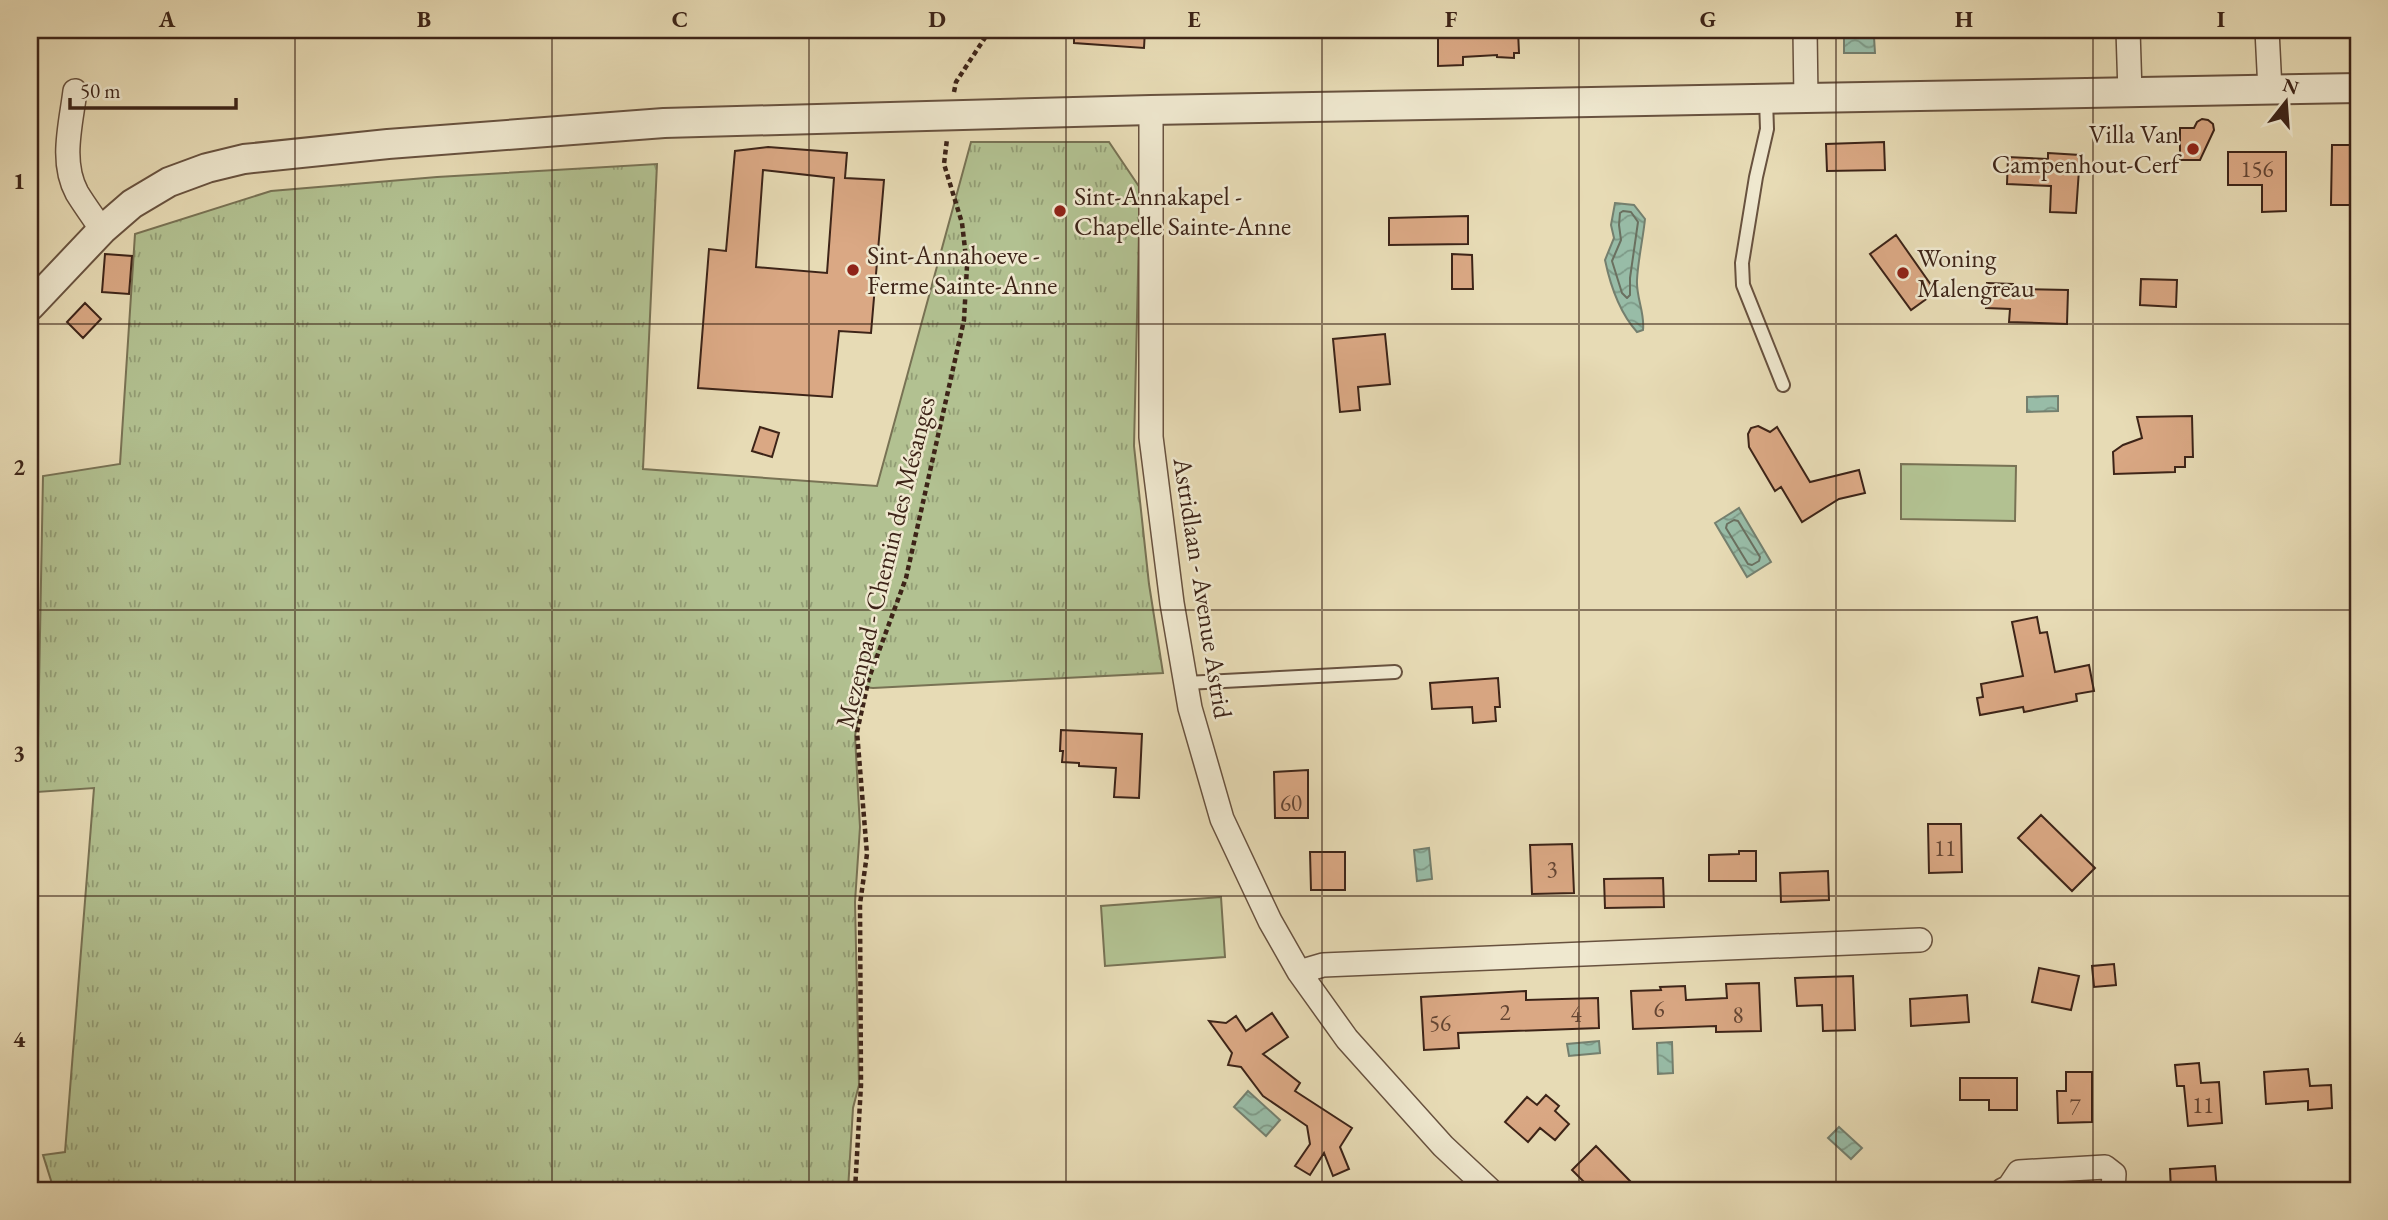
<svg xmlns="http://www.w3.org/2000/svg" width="2388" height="1220" viewBox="0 0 2388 1220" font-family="'EB Garamond',serif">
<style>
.grass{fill:url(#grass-tufts);stroke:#787254;stroke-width:2}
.garden{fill:#b2c191;stroke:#787254;stroke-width:2}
.water{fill:url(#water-waves);stroke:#747f6e;stroke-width:2}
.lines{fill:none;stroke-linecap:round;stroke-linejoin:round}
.shore{stroke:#6a7060;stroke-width:2}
.building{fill:#daa884;stroke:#3d2418;stroke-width:2;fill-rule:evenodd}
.service-casing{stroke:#68523f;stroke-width:16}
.minor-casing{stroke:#68523f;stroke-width:26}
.tertiary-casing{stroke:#68523f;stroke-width:32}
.path{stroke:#3d2418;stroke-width:4.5;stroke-dasharray:5 3.5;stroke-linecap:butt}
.service{stroke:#efe8cf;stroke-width:12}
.minor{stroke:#efe8cf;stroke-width:23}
.tertiary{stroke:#efe8cf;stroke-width:28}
.grid{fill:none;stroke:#3d2418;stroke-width:2;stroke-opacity:0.55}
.poi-dot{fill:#8f2418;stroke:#efe8cf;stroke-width:2.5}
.labels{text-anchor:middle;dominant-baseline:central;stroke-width:5;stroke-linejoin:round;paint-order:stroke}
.number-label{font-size:23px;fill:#644533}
.poi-label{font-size:26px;fill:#3d2418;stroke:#efe8cf;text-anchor:start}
.street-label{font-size:26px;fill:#3d2418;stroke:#efe8cf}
.neatline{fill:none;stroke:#3d2418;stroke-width:2.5}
.grid-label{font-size:23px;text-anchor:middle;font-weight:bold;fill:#3d2418}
</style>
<defs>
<pattern id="grass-tufts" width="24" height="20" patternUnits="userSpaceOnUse" patternTransform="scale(1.75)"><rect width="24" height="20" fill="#b2c191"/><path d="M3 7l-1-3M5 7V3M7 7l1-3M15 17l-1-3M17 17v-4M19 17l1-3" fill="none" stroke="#929d75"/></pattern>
<pattern id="water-waves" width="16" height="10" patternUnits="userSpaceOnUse" patternTransform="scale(1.75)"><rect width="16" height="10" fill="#98bca7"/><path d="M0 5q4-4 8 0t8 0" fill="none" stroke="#7d9987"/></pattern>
</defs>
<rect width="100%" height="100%" fill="#e7dbb5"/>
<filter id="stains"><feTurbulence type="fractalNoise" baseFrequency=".00286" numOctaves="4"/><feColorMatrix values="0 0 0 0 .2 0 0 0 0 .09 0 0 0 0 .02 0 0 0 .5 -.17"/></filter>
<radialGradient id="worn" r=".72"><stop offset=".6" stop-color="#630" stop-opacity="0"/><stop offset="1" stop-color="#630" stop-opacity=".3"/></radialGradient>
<path class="grass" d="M971 142H1109L1140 188 1134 446 1149 584 1163 673 873 688 863 687 855 736 860 827 855 902 859 1085 853 1108 848 1190H54L43 1155 65 1152 94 788 37 792 43 476 120 464 135 234 271 191 437 177 657 164 643 469 877 486Z"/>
<path class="garden" d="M1901 464 2016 466 2015 521 1901 519Z
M1221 897 1225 957 1105 966 1101 906Z"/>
<path class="water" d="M1874 37 1875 53H1844V38Z
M1615 203 1634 205 1645 219C1643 239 1638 260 1637 280 1636 298 1645 312 1643 330L1637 332C1620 313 1610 284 1605 260L1614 238 1611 225Z
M2058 396V411L2027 412V397Z
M1739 508 1771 562 1747 577 1715 523Z
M1429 848 1432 879 1417 881 1414 850Z
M1599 1041 1600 1053 1569 1056 1567 1044Z
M1672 1042 1673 1073 1658 1074 1657 1043Z
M1248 1091 1280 1120 1266 1136 1234 1107Z
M1839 1127 1862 1148 1851 1159 1828 1138Z"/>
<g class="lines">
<path class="shore" d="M1623 211 1631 212 1638 222 1630 278V295L1627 298 1622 293 1612 261 1621 240 1619 225 1620 213Z
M1734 520 1738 521 1760 557 1759 561 1752 565 1748 564 1726 528 1727 524Z"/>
</g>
<path class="building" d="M1074 30H1145L1144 48 1074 43Z
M1518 31 1519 53H1514V58L1497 57V55L1463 57V65L1438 66V32H1462V34Z
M2202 119 2208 120 2213 124 2214 130 2200 160H2180V128H2194L2197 122Z
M1884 142 1885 170 1827 171 1826 144Z
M2332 145H2358V205H2331Z
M768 147 847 153 845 178 884 180 871 333 839 331 832 397 698 388 709 249 726 251 735 151ZM763 170 834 178 827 273 756 267Z
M2228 152H2286V211L2262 212V185H2228Z
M2048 153 2080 155 2076 213 2050 212 2051 186 2007 184 2008 157 2048 159Z
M1468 216V244L1389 245V218Z
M1896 235 1936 292 1911 310 1870 254Z
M105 254 132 256 129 294 102 292Z
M1452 254 1472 255 1473 289H1452Z
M2141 279 2177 280 2176 307 2140 305Z
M1987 283 2013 284V289L2068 290 2067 324 2009 322 2010 309 1986 308Z
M85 303 101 319 83 338 67 322Z
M1385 334 1390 384 1358 387 1360 410 1340 412 1333 339Z
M2192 416 2193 457H2185V467H2175V472L2114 474 2113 452 2123 445 2142 438 2137 417Z
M1758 426 1770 432 1777 427 1810 482 1859 470 1865 493 1839 499 1802 522 1781 487 1775 491 1749 447 1748 434 1751 428Z
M760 427 779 433 772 457 752 451Z
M2037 617 2040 633 2047 632 2055 672 2089 665 2094 691 2076 694 2077 701 2024 712 2023 707 1980 715 1977 698 1983 697 1981 684 2023 676 2012 622Z
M1498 678 1500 707H1495L1496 721 1473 723 1472 707 1432 709 1430 683Z
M1061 730 1142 734 1139 798 1114 797 1116 768 1079 766V763L1062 762 1063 751H1060Z
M1308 770V818H1275L1274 772Z
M2041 815 2095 868 2072 891 2018 838Z
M1928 824H1961L1962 872 1929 873Z
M1572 844 1574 893 1532 894 1530 845Z
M1739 851H1756V881H1709V855L1739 854Z
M1310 852H1345V890H1311Z
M1828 871 1829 900 1781 902 1780 873Z
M1663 878 1664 907 1605 908 1604 879Z
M2114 964 2116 985 2094 987 2092 966Z
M2039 968 2079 976 2071 1010 2032 1002Z
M1853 976 1855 1030 1823 1031 1822 1005 1797 1006 1795 978Z
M1759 983 1761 1031 1716 1032V1026L1633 1029 1631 991 1661 990 1660 987 1685 986 1686 1000 1727 998 1726 984Z
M1526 991V1000L1598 998 1599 1028 1458 1033 1459 1048 1424 1050 1421 997Z
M1967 995 1969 1022 1911 1026 1910 999Z
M1272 1013 1288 1037 1263 1054 1300 1083 1295 1091 1352 1128 1340 1147 1349 1169 1333 1176 1324 1153 1310 1175 1295 1166 1310 1144 1307 1126 1263 1096 1241 1067 1228 1065 1232 1053 1209 1021 1226 1023 1236 1016 1246 1031Z
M2199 1063 2201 1083 2219 1082 2222 1123 2188 1126 2184 1086H2177L2175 1065Z
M2308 1069 2310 1086 2331 1085 2332 1108 2308 1110V1101L2266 1104 2264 1072Z
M2066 1072H2092V1122L2058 1123 2057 1091H2066Z
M1960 1078H2017V1110H1989V1100H1960Z
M1546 1095 1559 1106 1555 1111 1569 1124 1555 1140 1540 1128 1528 1142 1505 1122 1527 1097 1537 1105Z
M1596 1146 1630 1181 1620 1190H1592L1572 1170Z
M2215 1166 2217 1190H2171L2170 1169Z"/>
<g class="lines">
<defs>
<path id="service" d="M1766 100 1767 129 1756 177 1742 263 1743 285 1783 385
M1186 683 1395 672"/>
<path id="minor" d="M1805 30 1806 99
M2128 30 2130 93
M2267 30 2270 90
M75 91C71 124 60 162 77 193 85 206 94 218 102 230
M1151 110V437L1172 603 1190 708 1222 819 1270 921 1299 972 1347 1039 1443 1146 1490 1190
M1299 972 1323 965 1920 940
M2003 1190 2009 1187 2019 1172 2105 1167 2114 1174 2113 1190"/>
<path id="tertiary" d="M30 306 102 230 132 204 169 182 207 168 244 159 388 144 664 123 1151 110 2358 88"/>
</defs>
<use href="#service" class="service-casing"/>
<use href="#minor" class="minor-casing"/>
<use href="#tertiary" class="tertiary-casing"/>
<path class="path" d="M954 92 956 82 990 30
M855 1190 861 1085 860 904 867 854 857 732 869 678 906 578 964 320 967 266 962 223 944 164 947 139"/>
<use href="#service" class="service"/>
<use href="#minor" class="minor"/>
<use href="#tertiary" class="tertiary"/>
</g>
<path class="grid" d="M295 30V1190M552 30V1190M809 30V1190M1066 30V1190M1322 30V1190M1579 30V1190M1836 30V1190M2093 30V1190M30 324H2358M30 610H2358M30 896H2358"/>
<g class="poi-dot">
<circle cx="2193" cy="149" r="7"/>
<circle cx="1060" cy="211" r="7"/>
<circle cx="853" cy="270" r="7"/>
<circle cx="1903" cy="273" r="7"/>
</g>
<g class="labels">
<g class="number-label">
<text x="2257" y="169">156</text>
<text x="1291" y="803">60</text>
<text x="1945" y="848">11</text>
<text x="1552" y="869">3</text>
<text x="1659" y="1009">6</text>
<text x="1505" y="1012">2</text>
<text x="1576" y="1014">4</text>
<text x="1738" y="1015">8</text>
<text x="1440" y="1023">56</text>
<text x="2203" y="1105">11</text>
<text x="2075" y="1107">7</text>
</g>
<g class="poi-label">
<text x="2179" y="134" text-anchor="end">Villa Van<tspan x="2179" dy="30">Campenhout-Cerf</tspan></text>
<text x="1074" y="196">Sint-Annakapel -<tspan x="1074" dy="30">Chapelle Sainte-Anne</tspan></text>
<text x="867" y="255">Sint-Annahoeve -<tspan x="867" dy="30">Ferme Sainte-Anne</tspan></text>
<text x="1917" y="258">Woning<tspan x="1917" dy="30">Malengreau</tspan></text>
</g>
<g class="street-label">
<text transform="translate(885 562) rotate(-76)">Mezenpad - Chemin des Mésanges</text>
<text transform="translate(1203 588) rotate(81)">Astridlaan - Avenue Astrid</text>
</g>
</g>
<rect width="2388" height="1220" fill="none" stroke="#e7dbb5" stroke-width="77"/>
<g transform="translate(2286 102) rotate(17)" stroke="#efe8cf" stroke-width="5" paint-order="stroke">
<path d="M0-5L12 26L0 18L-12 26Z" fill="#3d2418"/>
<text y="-10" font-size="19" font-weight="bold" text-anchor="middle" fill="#3d2418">N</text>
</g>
<path d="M70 98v10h166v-10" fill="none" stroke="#3d2418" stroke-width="3.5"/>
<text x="80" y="98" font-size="21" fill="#3d2418" stroke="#efe8cf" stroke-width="5" paint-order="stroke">50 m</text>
<rect x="38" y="38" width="2312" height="1144" class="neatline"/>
<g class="grid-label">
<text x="167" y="27">A</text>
<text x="424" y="27">B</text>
<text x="680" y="27">C</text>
<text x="937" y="27">D</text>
<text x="1194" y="27">E</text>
<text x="1451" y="27">F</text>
<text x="1708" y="27">G</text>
<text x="1964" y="27">H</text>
<text x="2221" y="27">I</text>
<text x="19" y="189">1</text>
<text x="19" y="475">2</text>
<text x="19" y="761">3</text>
<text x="19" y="1047">4</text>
</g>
<rect width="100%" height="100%" filter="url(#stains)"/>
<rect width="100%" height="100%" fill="url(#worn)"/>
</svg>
